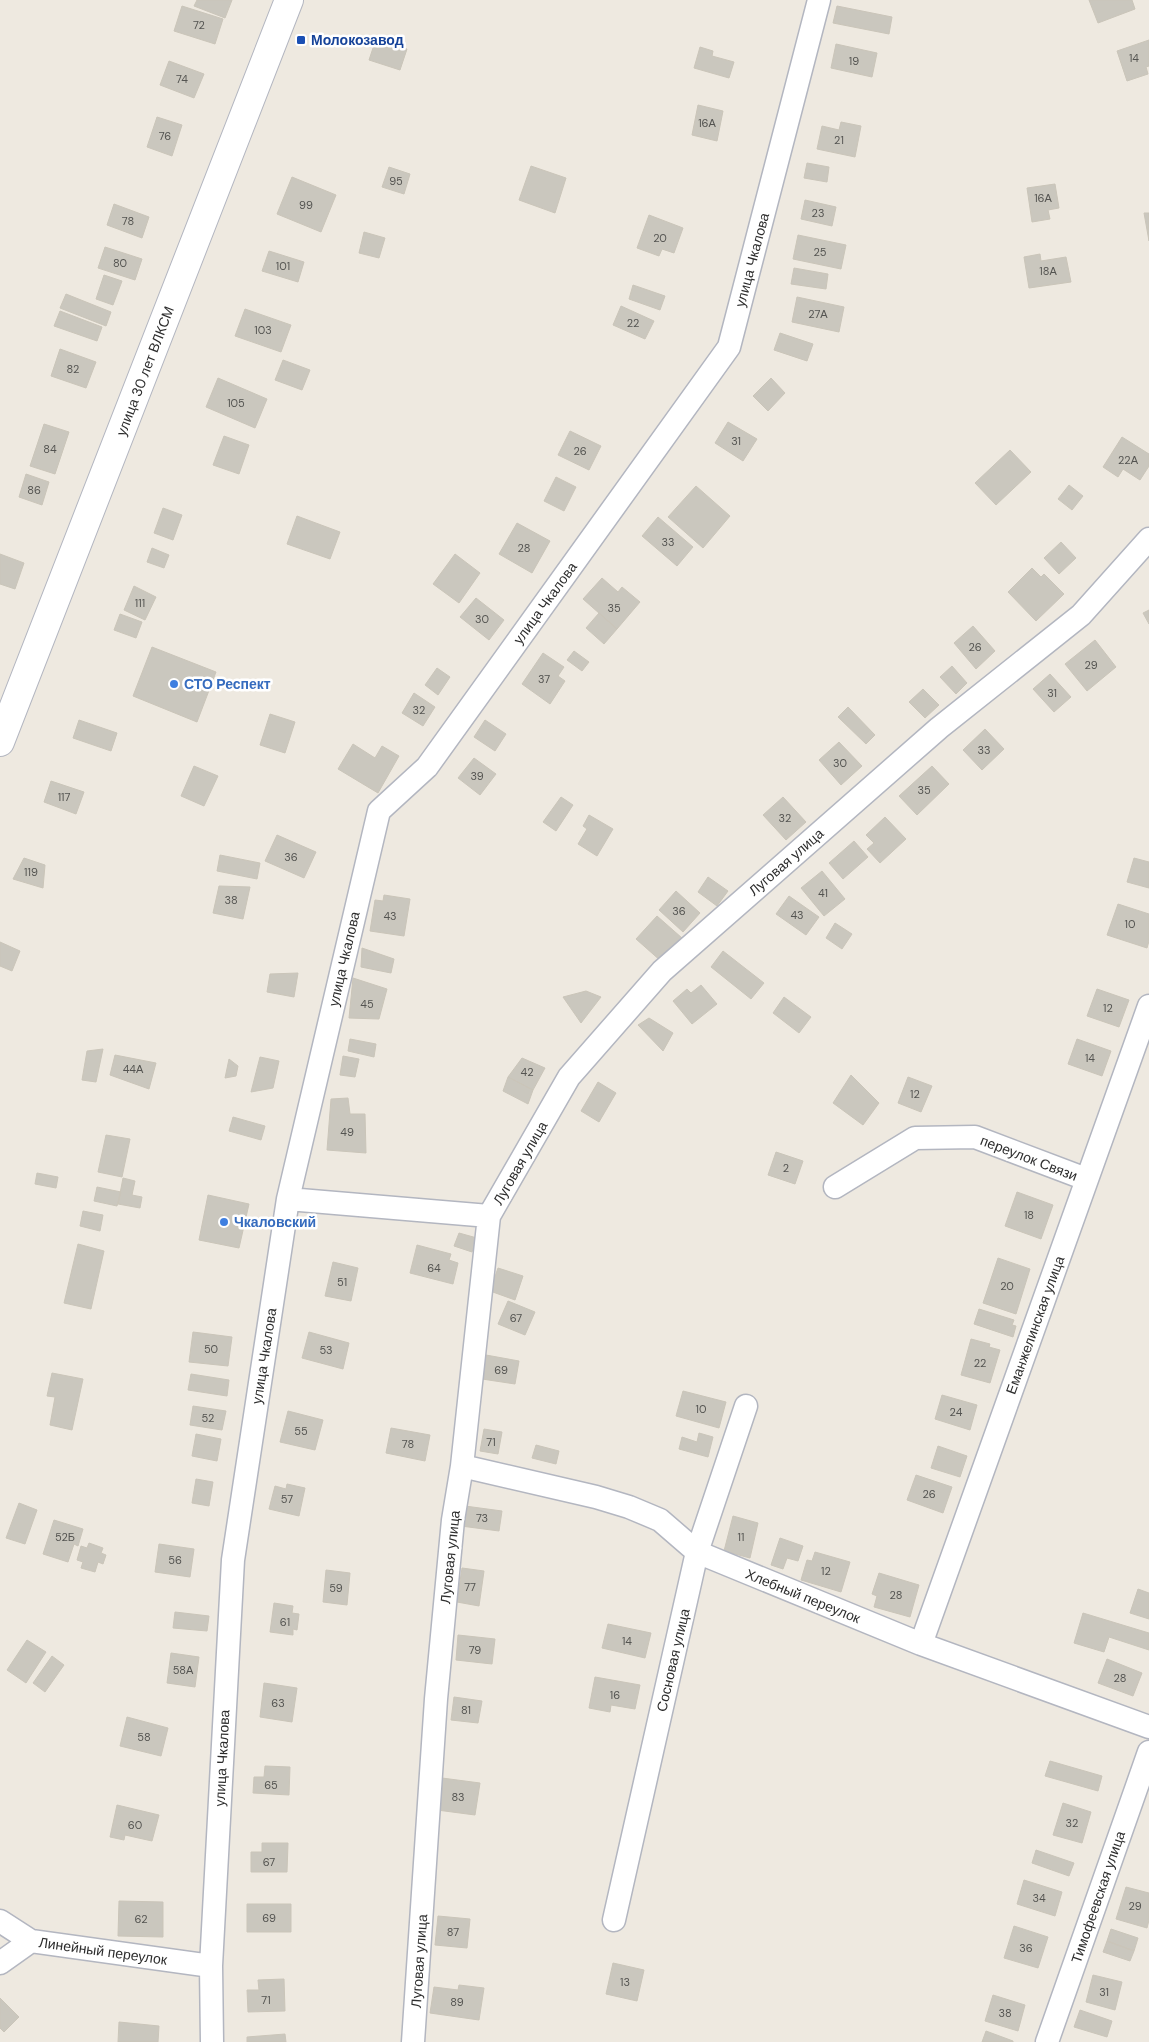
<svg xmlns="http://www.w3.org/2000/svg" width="1149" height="2042" viewBox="0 0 1149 2042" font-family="'DM Sans',sans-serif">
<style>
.building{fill:#cac7be;stroke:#cac5b9}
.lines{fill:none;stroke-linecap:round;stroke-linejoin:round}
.street-casing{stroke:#b3b6c0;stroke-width:25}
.secondary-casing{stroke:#b3b6c0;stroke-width:30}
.street{stroke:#fff;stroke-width:22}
.secondary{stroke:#fff;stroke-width:28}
.transit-dot{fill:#1a4fb4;stroke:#fff;stroke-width:2}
.shop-dot{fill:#3f7fe0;stroke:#fff;stroke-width:2}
.labels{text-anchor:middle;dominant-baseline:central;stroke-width:5;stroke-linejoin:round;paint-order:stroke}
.number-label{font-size:11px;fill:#545451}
.transit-label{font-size:14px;font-weight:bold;fill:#164399;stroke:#fff;text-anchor:start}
.street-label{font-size:14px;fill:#2d2d2d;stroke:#fff}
.shop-label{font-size:14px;font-weight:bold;fill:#366cbe;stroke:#fff;text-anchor:start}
</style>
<rect width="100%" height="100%" fill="#eee9e0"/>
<path class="building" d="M197 0H232L225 18 194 6Z
M1089 0H1132L1135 9 1098 23Z
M182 6 223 19 215 44 174 31Z
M837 6 892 17 889 34 833 23Z
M376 39 407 49 400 70 369 60Z
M1149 40V66L1146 67 1148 74 1127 81 1117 51Z
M836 44 877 53 872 77 831 68Z
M700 47 713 51 712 56 734 62 729 78 694 68Z
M169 61 204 74 194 98 160 85Z
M698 105 723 111 717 141 692 135Z
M157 117 182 125 172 156 147 147Z
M841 122 861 126 855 157 817 149 822 126 839 130Z
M807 163 829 167 827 182 804 178Z
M531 166 566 178 555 213 519 200Z
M389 167 410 174 404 194 382 187Z
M292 177 336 195 321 232 277 214Z
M1055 184 1059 208 1048 210 1050 219 1032 222 1027 188Z
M805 200 836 207 832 226 801 219Z
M114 204 149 217 142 238 107 225Z
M1144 213H1149V241Z
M649 215 683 228 674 253 662 249 659 256 637 248Z
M364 232 385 238 379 258 359 253Z
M798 235 846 245 841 269 793 259Z
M105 247 142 259 135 280 98 268Z
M269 251 304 262 298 282 262 271Z
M1040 254 1041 261 1066 257 1071 282 1029 288 1024 257Z
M794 268 828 274 826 289 791 284Z
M104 275 122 281 113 305 96 299Z
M633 285 665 296 660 310 629 299Z
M66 294 111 312 106 326 60 308Z
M797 297 844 307 839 332 792 322Z
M621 306 654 321 645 339 613 325Z
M245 309 291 325 281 352 235 336Z
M60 311 102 327 97 341 54 326Z
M780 333 813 344 807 361 774 350Z
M60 349 96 362 86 388 51 376Z
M283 360 310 370 302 390 275 380Z
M218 378 267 399 255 428 206 407Z
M771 378 785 393 768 411 753 396Z
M728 422 757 439 743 461 715 443Z
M44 424 69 432 55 474 30 466Z
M570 431 601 446 589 470 558 455Z
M224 436 249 445 239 474 213 465Z
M1122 437 1149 454V466L1140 480 1123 469 1118 477 1103 467Z
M1010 450 1031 472 996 505 975 483Z
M26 474 49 482 42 505 19 497Z
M556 477 576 487 564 511 544 501Z
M1069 485 1083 496 1072 510 1058 499Z
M696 486 730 516 703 548 668 517Z
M163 508 182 515 173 540 154 533Z
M297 516 340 532 330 559 287 544Z
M658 517 693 547 677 566 642 536Z
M517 523 550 541 532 573 499 554Z
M1061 542 1076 558 1059 574 1044 558Z
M152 548 169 555 164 568 147 562Z
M0 554 24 563 15 589 0 584Z
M455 554 480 573 459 603 433 584Z
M1032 568 1041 577 1044 574 1064 594 1036 621 1008 592Z
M602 578 618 592 622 587 640 602 617 629 583 599Z
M134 586 156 597 145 620 124 610Z
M476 598 504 620 489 640 460 617Z
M1149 610V624L1143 613Z
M599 613 617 629 604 644 586 628Z
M120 614 142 622 136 638 114 630Z
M973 626 995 651 976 669 954 643Z
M1095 640 1116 667 1087 691 1065 664Z
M152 647 216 672 197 722 133 696Z
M574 651 589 662 582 671 567 660Z
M543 653 564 667 558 676 565 681 550 704 522 684Z
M952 666 967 683 956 694 940 677Z
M437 668 450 677 438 695 425 685Z
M1050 674 1071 697 1054 712 1033 689Z
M923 689 939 705 925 718 909 702Z
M414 693 435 707 423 726 402 713Z
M848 707 875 735 866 744 838 717Z
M270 714 295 722 285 753 260 745Z
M79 720 117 733 111 751 73 738Z
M485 720 506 734 495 751 474 737Z
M985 729 1004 749 982 770 963 750Z
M839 742 862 766 841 785 819 760Z
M353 744 375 758 382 746 399 756 378 793 338 769Z
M474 758 496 774 480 795 458 778Z
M194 766 218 776 204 806 181 796Z
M932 766 949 784 917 815 899 796Z
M51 781 84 792 76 814 44 802Z
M561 797 573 805 556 831 543 822Z
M783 797 806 822 786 840 763 815Z
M589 815 613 829 597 856 578 844 587 829 583 826Z
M885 817 906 839 880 863 867 849 874 843 866 835Z
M277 835 316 852 304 878 265 861Z
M854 841 868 857 843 879 829 863Z
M220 855 260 863 257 879 217 871Z
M24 858 45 865 43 888 13 879Z
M1134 858 1149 862V888L1127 882Z
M822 871 845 899 824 916 801 888Z
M708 877 728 891 717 906 698 892Z
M219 886 250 887 243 919 213 913Z
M676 891 700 913 683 932 659 910Z
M384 895 410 899 404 936 370 931 375 900 383 901Z
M789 896 819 917 806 935 776 914Z
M1118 904 1149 914V941L1147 948 1107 935Z
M657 916 682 938 662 962 636 939Z
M835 923 852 934 842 949 826 938Z
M0 942 20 951 12 971 0 966Z
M362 948 394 959 391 973 361 967Z
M723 951 764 983 751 999 711 967Z
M298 973 294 997 267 992 270 974Z
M353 978 387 989 379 1019 349 1018Z
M701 985 717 1004 692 1024 673 1001 687 989 691 993Z
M1097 989 1129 1000 1119 1027 1087 1016Z
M586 991 601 997 581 1023 563 997Z
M784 997 811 1017 799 1033 773 1013Z
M649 1018 673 1033 663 1051 638 1025Z
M350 1039 376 1044 374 1057 348 1051Z
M1077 1039 1111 1051 1102 1076 1068 1064Z
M103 1049 96 1082 82 1080 87 1051Z
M115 1055 156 1063 149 1089 110 1075Z
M343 1056 359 1059 355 1077 340 1075Z
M260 1057 279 1061 273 1088 251 1092Z
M522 1058 545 1068 533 1090 508 1077Z
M229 1059 238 1066 236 1076 225 1078Z
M851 1075 879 1103 863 1125 833 1103Z
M508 1077 533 1090 528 1104 503 1091Z
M908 1077 932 1086 921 1112 898 1103Z
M598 1082 616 1093 599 1122 581 1111Z
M348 1098 350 1114H365L366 1153 327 1150 331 1099Z
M233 1117 265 1126 261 1140 229 1131Z
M106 1135 130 1139 122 1177 98 1172Z
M776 1152 803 1161 795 1184 768 1175Z
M37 1173 58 1177 56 1188 35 1184Z
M123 1178 135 1181 132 1195 142 1197 140 1208 118 1204Z
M97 1187 121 1192 117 1206 94 1201Z
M1017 1192 1053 1205 1041 1239 1005 1226Z
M208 1195 249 1204 239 1248 199 1240Z
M83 1211 103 1215 100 1231 80 1226Z
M459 1233 477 1238 472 1252 454 1246Z
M78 1244 104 1251 91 1309 64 1303Z
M417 1245 451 1254 449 1260 458 1263 453 1284 410 1273Z
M998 1258 1030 1269 1016 1314 983 1303Z
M333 1262 358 1268 351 1301 325 1296Z
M498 1268 523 1276 515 1300 490 1291Z
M508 1301 535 1312 525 1335 498 1324Z
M979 1309 1014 1320 1012 1325 1016 1326 1013 1337 974 1324Z
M193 1332 232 1337 228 1366 189 1362Z
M309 1332 349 1343 343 1369 302 1358Z
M971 1339 990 1344 989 1347 1000 1350 990 1383 961 1375Z
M486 1355 519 1361 515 1384 482 1379Z
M52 1373 83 1379 72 1430 50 1425 55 1397 47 1396Z
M191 1374 229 1380 227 1396 188 1390Z
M683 1391 726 1402 719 1428 676 1416Z
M942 1395 977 1405 970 1430 935 1419Z
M193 1406 226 1411 222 1430 190 1425Z
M288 1411 323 1420 315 1450 280 1442Z
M391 1428 430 1435 425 1461 386 1453Z
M484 1429 502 1432 498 1454 480 1451Z
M699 1433 713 1437 708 1457 679 1449 682 1437 697 1442Z
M196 1434 221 1439 217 1461 192 1456Z
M536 1445 559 1451 556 1464 532 1458Z
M938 1446 967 1456 960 1477 931 1468Z
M916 1475 952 1487 943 1513 907 1500Z
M196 1479 213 1482 209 1506 192 1503Z
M287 1484 305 1488 299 1516 269 1509 275 1486 286 1489Z
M19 1503 37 1510 25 1544 6 1538Z
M465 1506 502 1511 499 1531 461 1526Z
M733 1516 758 1523 750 1558 724 1551Z
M54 1520 83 1529 78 1546 74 1544 68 1562 43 1554Z
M780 1538 803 1546 798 1561 787 1558 783 1569 771 1565Z
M89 1543 103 1548 101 1553 106 1555 103 1564 98 1562 95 1572 81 1568 83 1562 77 1560 81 1546 87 1548Z
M159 1544 194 1549 190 1577 155 1572Z
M815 1552 850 1562 841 1592 801 1580 807 1560 812 1561Z
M462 1568 484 1571 479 1606 457 1602Z
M326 1570 350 1573 347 1605 323 1602Z
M879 1573 919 1585 910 1617 874 1607 877 1596 872 1594Z
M1138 1589 1149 1593V1619L1130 1613Z
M274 1603 293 1606 292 1613 299 1614 297 1630 293 1629V1635L270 1632Z
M175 1612 209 1616 207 1631 173 1628Z
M1083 1613 1149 1633V1650L1109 1637 1104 1652 1074 1643Z
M608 1624 651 1633 645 1658 602 1648Z
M458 1635 495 1639 492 1664 456 1660Z
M27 1640 46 1652 26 1683 7 1670Z
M171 1653 199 1657 195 1687 167 1683Z
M52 1656 64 1665 45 1692 33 1683Z
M1107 1659 1142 1673 1133 1696 1098 1683Z
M595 1677 640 1685 635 1709 611 1705 610 1712 589 1708Z
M264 1683 297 1688 292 1722 260 1717Z
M454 1697 482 1701 478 1723 451 1720Z
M127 1717 168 1728 161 1756 120 1746Z
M1050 1761 1102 1776 1098 1791 1045 1776Z
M265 1766 290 1767 289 1795 253 1793 254 1777H264Z
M442 1778 480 1783 475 1815 437 1810Z
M1063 1803 1091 1812 1082 1843 1053 1835Z
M117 1805 159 1815 152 1841 125 1835 124 1840 110 1837Z
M262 1843H288L287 1872H251V1852H262Z
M1036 1850 1074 1863 1069 1876 1032 1863Z
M1024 1880 1062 1892 1055 1916 1017 1904Z
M1126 1887 1149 1893V1920L1147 1928 1116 1919Z
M119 1901 163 1902V1937L118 1936Z
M247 1904H291V1932H247Z
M438 1916 470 1919 467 1948 435 1945Z
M1014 1926 1048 1937 1038 1968 1004 1958Z
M1111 1929 1138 1938 1134 1951 1107 1941Z
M1107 1941 1134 1951 1130 1961 1103 1952Z
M613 1963 644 1970 637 2001 606 1994Z
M1093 1975 1122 1982 1115 2010 1086 2002Z
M284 1979 285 2011 248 2012 247 1990H259L258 1980Z
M459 1985 484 1988 479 2020 430 2013 434 1987 458 1990Z
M993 1995 1025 2005 1018 2031 985 2021Z
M0 1998 19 2017 4 2032 0 2028Z
M1080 2010 1112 2021 1107 2037 1074 2027Z
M119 2022 159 2026 158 2042H118Z
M986 2031 1013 2041V2042H982Z
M285 2034 286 2042H247V2037Z"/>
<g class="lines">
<defs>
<path id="street" d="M835 1187 915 1138 975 1137 1086 1179
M288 1199 489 1216
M462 1466 596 1497 629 1507 660 1520 697 1552 921 1644 1149 1727
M921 1644 1149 1006
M614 1920 697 1552 746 1406
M0 1921 31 1941 211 1966
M0 1963 31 1941
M212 2042 211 1966 233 1560 288 1199 379 811 427 767 729 347 819 0
M413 2042 436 1699 453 1520 462 1466 489 1216 569 1077 662 971 939 728 1081 615 1149 539
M1047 2042 1149 1752"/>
<path id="secondary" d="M0 742 289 0"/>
</defs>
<use href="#street" class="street-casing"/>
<use href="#secondary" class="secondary-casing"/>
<use href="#street" class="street"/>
<use href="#secondary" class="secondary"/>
</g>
<rect class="transit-dot" x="296" y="35" width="10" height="10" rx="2.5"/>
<g class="shop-dot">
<circle cx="174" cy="684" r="5"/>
<circle cx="224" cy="1222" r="5"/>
</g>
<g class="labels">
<g class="number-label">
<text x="199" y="25">72</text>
<text x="1134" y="58">14</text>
<text x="854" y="61">19</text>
<text x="182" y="79">74</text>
<text x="707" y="123">16А</text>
<text x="165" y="136">76</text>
<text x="839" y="140">21</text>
<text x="396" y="181">95</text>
<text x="1043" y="198">16А</text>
<text x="306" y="205">99</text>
<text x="818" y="213">23</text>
<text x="128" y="221">78</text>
<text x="660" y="238">20</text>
<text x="820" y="252">25</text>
<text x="120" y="263">80</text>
<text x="283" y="266">101</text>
<text x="1048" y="271">18А</text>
<text x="818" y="314">27А</text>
<text x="633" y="323">22</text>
<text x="263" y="330">103</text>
<text x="73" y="369">82</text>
<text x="236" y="403">105</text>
<text x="736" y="441">31</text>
<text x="50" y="449">84</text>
<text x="580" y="451">26</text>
<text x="1128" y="460">22А</text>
<text x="34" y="490">86</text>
<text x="668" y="542">33</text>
<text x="524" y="548">28</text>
<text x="140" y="603">111</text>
<text x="614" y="608">35</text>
<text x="482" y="619">30</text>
<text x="975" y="647">26</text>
<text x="1091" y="665">29</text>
<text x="544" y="679">37</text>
<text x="1052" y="693">31</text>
<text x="419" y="710">32</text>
<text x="984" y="750">33</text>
<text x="840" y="763">30</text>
<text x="477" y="776">39</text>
<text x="924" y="790">35</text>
<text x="64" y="797">117</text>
<text x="785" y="818">32</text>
<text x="291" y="857">36</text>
<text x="31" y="872">119</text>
<text x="823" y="893">41</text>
<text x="231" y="900">38</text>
<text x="679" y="911">36</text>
<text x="797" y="915">43</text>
<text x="390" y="916">43</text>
<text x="1130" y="924">10</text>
<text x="367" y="1004">45</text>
<text x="1108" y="1008">12</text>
<text x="1090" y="1058">14</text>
<text x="133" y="1069">44А</text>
<text x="527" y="1072">42</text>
<text x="915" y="1094">12</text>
<text x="347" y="1132">49</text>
<text x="786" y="1168">2</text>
<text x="1029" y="1215">18</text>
<text x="434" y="1268">64</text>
<text x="342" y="1282">51</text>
<text x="1007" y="1286">20</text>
<text x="516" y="1318">67</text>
<text x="211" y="1349">50</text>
<text x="326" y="1350">53</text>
<text x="980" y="1363">22</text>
<text x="501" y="1370">69</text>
<text x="701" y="1409">10</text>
<text x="956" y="1412">24</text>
<text x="208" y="1418">52</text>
<text x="301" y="1431">55</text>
<text x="491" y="1442">71</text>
<text x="408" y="1444">78</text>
<text x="929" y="1494">26</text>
<text x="287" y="1499">57</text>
<text x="482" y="1518">73</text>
<text x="65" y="1537">52Б</text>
<text x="741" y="1537">11</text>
<text x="175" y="1560">56</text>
<text x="826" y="1571">12</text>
<text x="470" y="1587">77</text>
<text x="336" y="1588">59</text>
<text x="896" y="1595">28</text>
<text x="285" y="1622">61</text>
<text x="627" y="1641">14</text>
<text x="475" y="1650">79</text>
<text x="183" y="1670">58А</text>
<text x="1120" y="1678">28</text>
<text x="615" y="1695">16</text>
<text x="278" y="1703">63</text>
<text x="466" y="1710">81</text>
<text x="144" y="1737">58</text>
<text x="271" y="1785">65</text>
<text x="458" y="1797">83</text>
<text x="1072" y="1823">32</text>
<text x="135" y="1825">60</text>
<text x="269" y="1862">67</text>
<text x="1039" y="1898">34</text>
<text x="1135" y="1906">29</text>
<text x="269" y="1918">69</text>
<text x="141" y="1919">62</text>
<text x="453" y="1932">87</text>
<text x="1026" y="1948">36</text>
<text x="625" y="1982">13</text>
<text x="1104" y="1992">31</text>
<text x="266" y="2000">71</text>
<text x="457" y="2002">89</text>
<text x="1005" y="2013">38</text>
</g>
<g class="transit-label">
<text x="311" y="40">Молокозавод</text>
</g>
<g class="street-label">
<text transform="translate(752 260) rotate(-75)">улица Чкалова</text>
<text transform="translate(145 371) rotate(-69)">улица 30 лет ВЛКСМ</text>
<text transform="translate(545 603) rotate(-54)">улица Чкалова</text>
<text transform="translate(786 862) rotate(-41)">Луговая улица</text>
<text transform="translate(344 959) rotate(-77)">улица Чкалова</text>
<text transform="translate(1029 1158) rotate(21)">переулок Связи</text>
<text transform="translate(520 1163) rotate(-60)">Луговая улица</text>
<text transform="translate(1035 1325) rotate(-70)">Еманжелинская улица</text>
<text transform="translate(264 1356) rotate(-81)">улица Чкалова</text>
<text transform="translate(450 1557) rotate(-84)">Луговая улица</text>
<text transform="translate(803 1596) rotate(22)">Хлебный переулок</text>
<text transform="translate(673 1660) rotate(-77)">Сосновая улица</text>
<text transform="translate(222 1758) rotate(-87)">улица Чкалова</text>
<text transform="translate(1098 1897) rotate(-71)">Тимофеевская улица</text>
<text transform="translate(103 1951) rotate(8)">Линейный переулок</text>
<text transform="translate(419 1961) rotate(-86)">Луговая улица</text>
</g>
<g class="shop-label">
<text x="184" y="684">СТО Респект</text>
<text x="234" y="1222">Чкаловский</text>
</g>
</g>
</svg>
